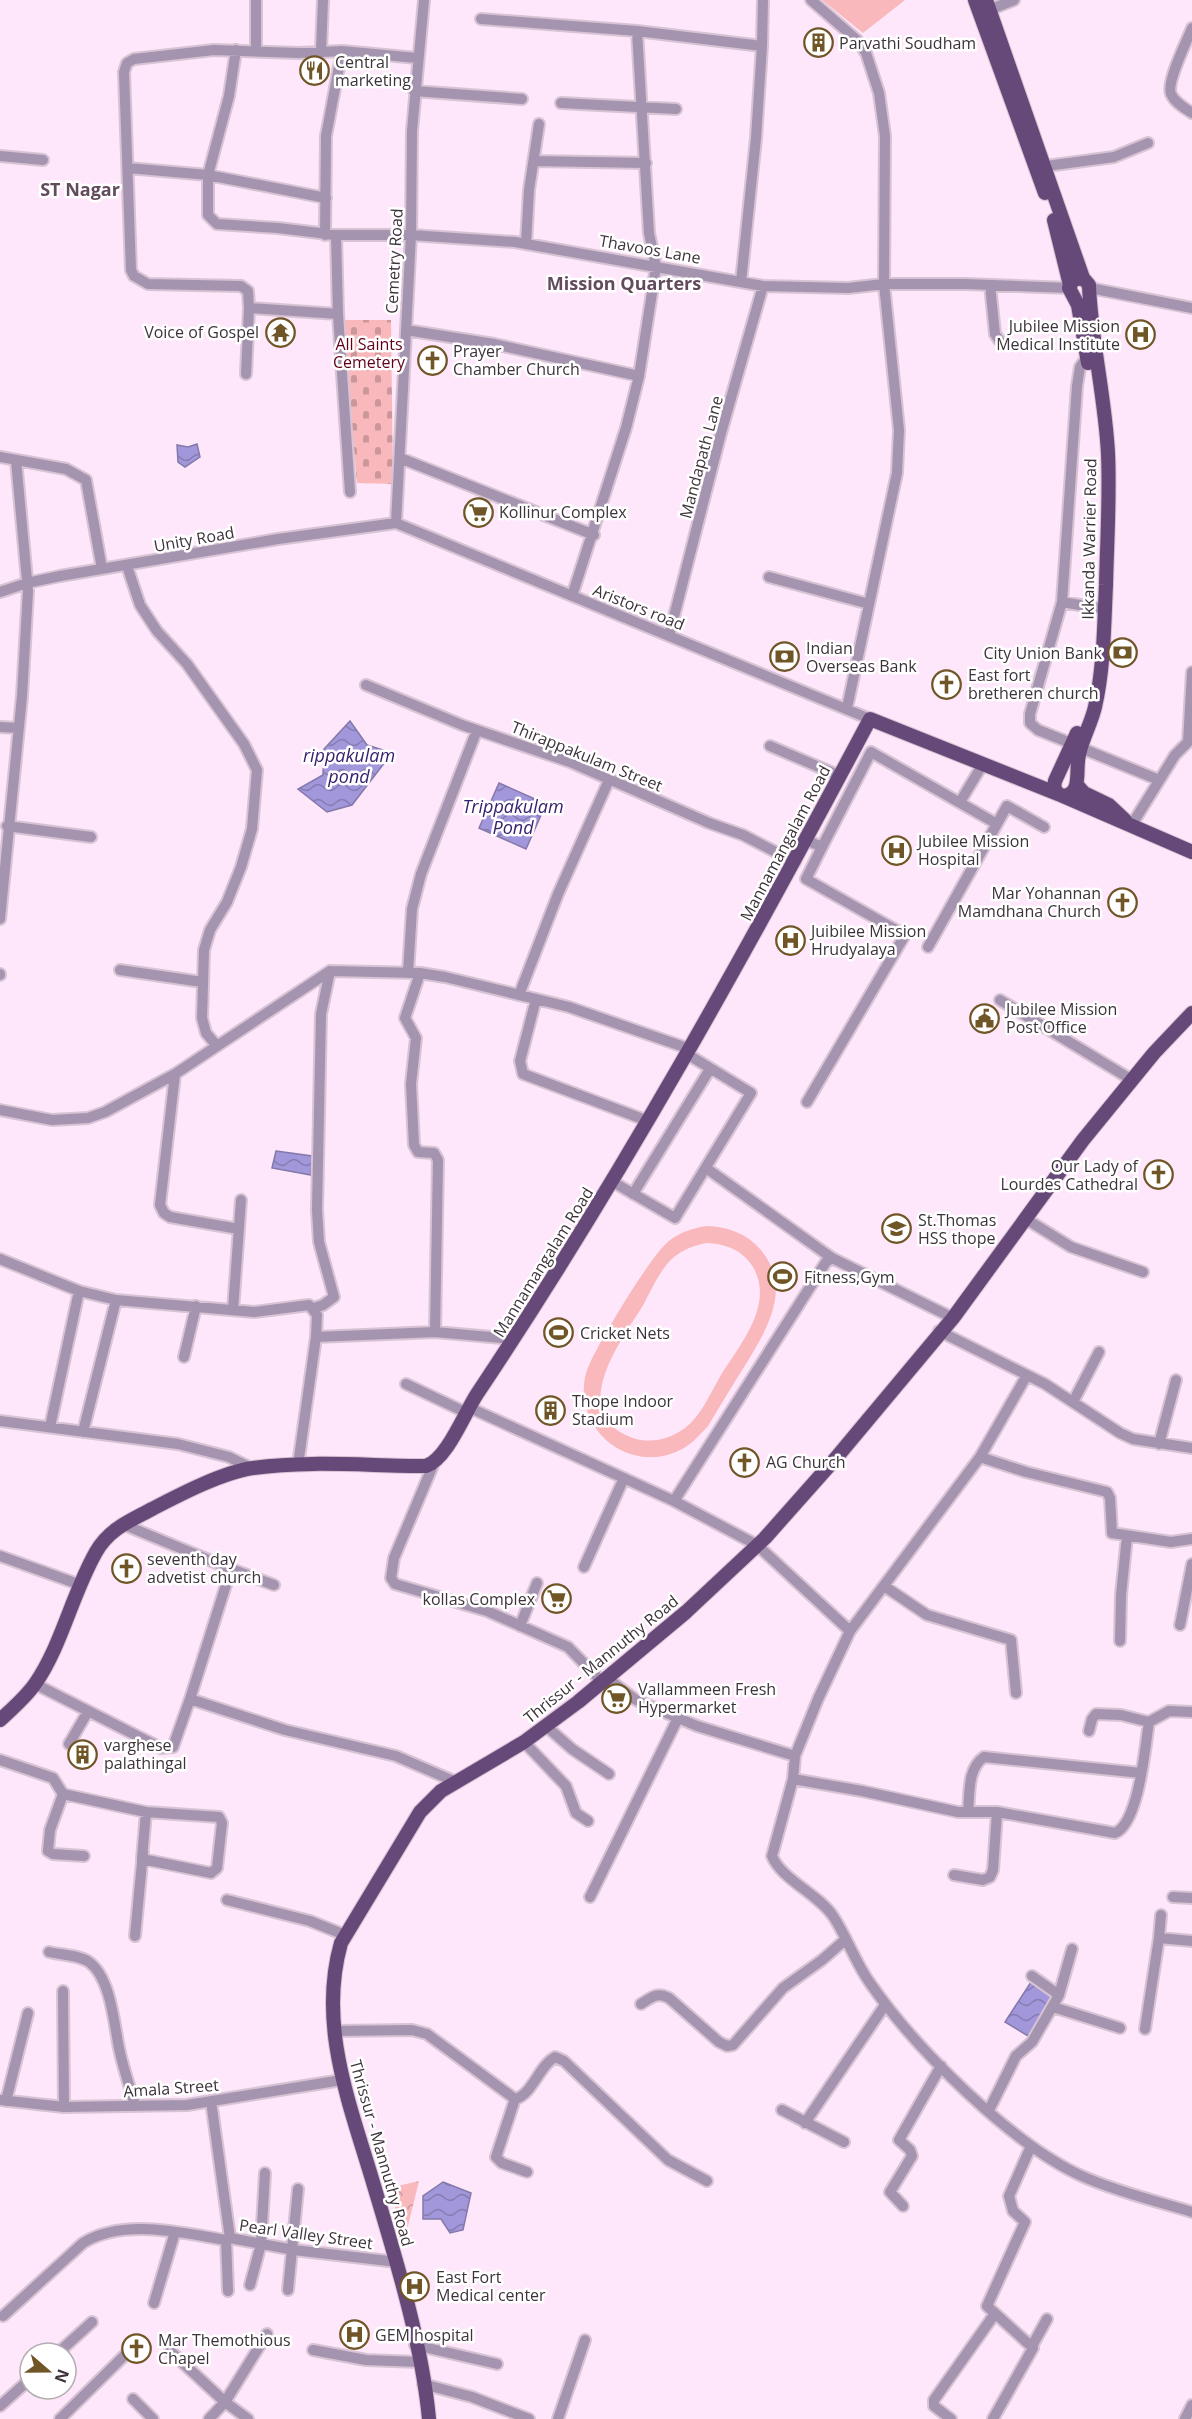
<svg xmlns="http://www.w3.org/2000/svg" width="1192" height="2419" viewBox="0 0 1192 2419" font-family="'Open Sans',sans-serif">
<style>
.green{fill:#f9b9bc;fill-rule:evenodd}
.cemetery{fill:url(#cemetery-stones)}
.park{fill:url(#park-crowns)}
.water{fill:url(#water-waves);stroke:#8379aa;stroke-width:1.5}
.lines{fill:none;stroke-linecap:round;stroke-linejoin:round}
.minor-casing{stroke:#d8c3d4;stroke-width:14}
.major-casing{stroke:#d8c3d4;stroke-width:16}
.minor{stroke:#a594b0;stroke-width:10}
.major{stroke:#674979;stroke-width:14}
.labels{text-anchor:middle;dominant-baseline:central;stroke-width:5;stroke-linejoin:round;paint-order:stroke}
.poi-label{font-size:16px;fill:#3e333b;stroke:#fff;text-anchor:start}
.street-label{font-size:16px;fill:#3e333b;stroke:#fff}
.park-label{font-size:16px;fill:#61001b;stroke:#fff}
.neighbourhood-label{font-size:18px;font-weight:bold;fill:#634b5e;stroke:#fff}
.water-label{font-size:18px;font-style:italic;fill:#38216f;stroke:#fff}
</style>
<defs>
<pattern id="cemetery-stones" width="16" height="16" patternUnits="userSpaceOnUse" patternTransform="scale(1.5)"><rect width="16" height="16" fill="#f9b9bc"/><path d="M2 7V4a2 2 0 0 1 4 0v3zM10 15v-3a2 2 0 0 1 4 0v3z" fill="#cb979a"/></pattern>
<pattern id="park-crowns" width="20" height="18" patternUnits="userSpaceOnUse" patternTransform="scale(1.5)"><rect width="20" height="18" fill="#f9b9bc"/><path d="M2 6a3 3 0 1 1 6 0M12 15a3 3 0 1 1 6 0" fill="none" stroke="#cb979a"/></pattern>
<pattern id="water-waves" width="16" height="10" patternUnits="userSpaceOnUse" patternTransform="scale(1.5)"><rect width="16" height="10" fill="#a197da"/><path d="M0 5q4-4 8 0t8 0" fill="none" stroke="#857cb2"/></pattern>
</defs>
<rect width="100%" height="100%" fill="#fee7fa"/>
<path class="green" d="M822 0H905L863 33Z
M707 1226C728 1227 746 1233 760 1249 794 1288 766 1331 744 1367 732 1386 720 1406 708 1426 699 1436 689 1447 676 1452 634 1470 587 1440 584 1394 583 1384 585 1373 590 1363 601 1339 650 1256 669 1241 680 1232 693 1228 707 1226ZM707 1243C725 1244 740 1249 751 1264 777 1302 740 1344 721 1375 711 1392 701 1416 685 1428 670 1439 651 1444 633 1438 566 1414 620 1342 642 1307 651 1291 660 1269 674 1257 684 1249 695 1245 707 1243Z"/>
<path class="cemetery" d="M343 320H391L393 484 357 483Z"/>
<path class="park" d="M419 2181 405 2238 389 2188Z"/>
<path class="water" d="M197 444 200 457 185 467 178 462 177 445 188 447Z
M350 721 367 745 392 753 352 805 327 812 298 789 323 775 324 749Z
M499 783 546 804 526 849 479 828Z
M276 1151 312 1156 311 1175 272 1168Z
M1031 1982 1057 1999 1033 2039 1005 2022Z
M443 2182 471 2193 463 2230 450 2233 441 2219H423V2196Z"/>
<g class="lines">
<defs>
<path id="minor" d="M811 0 857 40 866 53 879 93 885 136 884 284 899 430 897 473 847 708
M984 12 1014 0
M481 19 637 31 762 46 763 0
M1192 28C1187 41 1166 82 1171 94 1175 103 1185 108 1192 113
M236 50 229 96 208 175 326 198
M256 50V0
M321 51 323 0
M414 91 522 99
M561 103 676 109
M0 156 43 160
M534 161 646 163
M1039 167 1114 157 1148 143
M128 168 208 175V215L217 224 278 228 336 235
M325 235 326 136 342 51
M526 243 529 190 539 124
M741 282 756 138 762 46
M990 285 995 334 999 340
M1090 288 1192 308
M249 308 248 291 241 286 148 284 134 276 131 270 124 72 127 63 134 59 214 50 299 53 342 51 417 58
M338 314 350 492
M406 330 494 344 639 376
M246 374 249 308 338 314 336 235H411L515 242 763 286 848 288 884 284H966L1069 288
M0 457 66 469 86 480 102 569
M400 458 594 535
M396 523 411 235 412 131 424 0
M127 566 140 605 157 631 187 664 244 744 257 770 252 829 241 867 227 902 210 930 204 950 202 1018 206 1033 217 1046
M769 577 869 604
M0 592 27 583 60 576 278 539 396 523 870 719
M572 596 626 428 639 376 656 267 649 233 637 31
M1062 602 1077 386 1080 367 1087 357
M669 636 721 433 763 286
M366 685 462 725 570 762 709 823 743 835 795 862
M0 727 18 728
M1073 744 1038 730 1030 723V714L1062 602 1097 608
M770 746 840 776
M1081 748 1159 780
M960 802 983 764
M7 826 91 837
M1131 826 1175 755 1188 742 1192 672
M806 840 822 847 871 752 997 824
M0 919 22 696 28 591 16 460
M928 947 1007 806 1044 827
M120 970 202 982
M408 973 412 909 421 874 477 730
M420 973 405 1018 416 1038 411 1084 414 1145 418 1152 434 1153 438 1160 435 1332
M0 975V974
M519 995 558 894 609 780
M536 999 520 1061 523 1074 648 1121
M1000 1000 1132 1080
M175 1074 160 1205 164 1213 170 1217 233 1228
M807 1102 905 935 806 879 822 847
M0 1110 52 1120 88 1118 105 1112 175 1074 330 971 420 973 445 977 569 1007 690 1049
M706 1168 832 1258
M613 1182 675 1218 751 1093 687 1054
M633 1194 710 1069
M1026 1219 1071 1247 1143 1272
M0 1259 79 1291 116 1300 254 1312 309 1305 317 1315 316 1337
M314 1308 323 1305 334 1297 319 1242 317 1210 321 1014 330 971
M233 1310 241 1200
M939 1331 1045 1384 1120 1433 1133 1439 1192 1448
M184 1357 196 1306
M1027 1375 980 1457 850 1631 818 1699 795 1756 793 1779 772 1856C781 1879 817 1893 833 1916 847 1937 855 1962 870 1983 915 2048 1012 2145 1084 2177 1118 2192 1156 2201 1192 2212
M406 1384 465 1412
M1073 1402 1099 1352
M468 1407 674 1501 757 1545 850 1631
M0 1421 178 1444 229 1457 251 1468
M50 1427 79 1291
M83 1432 116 1300
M1159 1444 1176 1380
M980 1457 1026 1472 1107 1492 1110 1498 1112 1533 1171 1542 1192 1539
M434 1463 394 1558 391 1578 395 1584 487 1611 568 1647 602 1682
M298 1465 316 1337 435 1332 514 1339
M674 1501 826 1262 832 1258 953 1318
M122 1524 231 1569 190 1699 285 1730 396 1756 456 1782
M0 1556 78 1584
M584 1567 624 1478
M231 1569 274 1585
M884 1586 927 1615 1011 1640 1016 1693
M1180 1625 1192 1564
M520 1626 537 1583
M1120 1641 1121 1595 1127 1536
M607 1678 636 1700 697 1726 795 1756
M35 1684 161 1748 173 1747 190 1699
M546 1726 572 1749 609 1774
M1089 1731 1092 1719 1096 1714 1121 1715 1149 1722
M524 1742 566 1786 576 1813 588 1821
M69 1744 87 1713
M0 1760 53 1778 63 1794 146 1812 219 1817 222 1823 217 1868 211 1873 142 1859 146 1812
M793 1779 862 1791 958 1812H997L1115 1833C1139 1823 1145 1747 1149 1722L1169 1711 1192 1712
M63 1794 50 1830 48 1851 53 1854 84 1856
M968 1812C970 1793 967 1769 984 1757L1141 1773
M954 1875 983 1880 990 1877 993 1870 997 1812
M590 1897 678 1718
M1173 1897 1192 1898
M227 1900 310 1921 345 1935
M1161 1915 1159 1938 1192 1941
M135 1936 143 1852
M49 1952C61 1955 79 1955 89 1962 111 1978 114 2024 119 2048 123 2068 130 2087 135 2106
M1032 1976 1059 1995
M63 1991 64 2107
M641 2004C652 1997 657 1992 669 1998L719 2042 727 2046 733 2045 783 1988 822 1960 846 1939
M1053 2007 1120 2028
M1145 2029 1159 1938
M334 2031 412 2030 427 2034 515 2099C532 2095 539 2066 555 2057L564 2061 668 2160 707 2181
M515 2099 496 2157 502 2163 527 2172
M0 2100 64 2107 187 2105 342 2080
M6 2101 28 2013
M211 2101 230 2238
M782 2110 844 2142
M989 2110 1016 2056 1032 2042 1059 1995 1072 1949
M805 2123 885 2005
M903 2206 890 2192 912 2156 910 2150 899 2140 941 2066
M250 2285 261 2244 265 2173
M288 2290 298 2189
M228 2291 226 2240 230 2238 294 2250 397 2262
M154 2303 175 2232
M3 2316 83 2243C124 2218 181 2233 226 2240
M415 2345 497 2364
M1032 2346 1047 2319
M313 2350 366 2360 419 2362
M170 2351 225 2402 248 2419
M58 2353 92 2322
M423 2384 472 2397 529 2419
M133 2399 153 2419
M0 2406 30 2379
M60 2419 131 2349
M209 2419 225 2402 267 2334
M558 2419 585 2340
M951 2419 934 2406V2400L994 2315
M993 2419 1033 2348 987 2306 1025 2222 1013 2211 1009 2196 1031 2146
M1185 2419 1192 2405"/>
<path id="major" d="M975 0 1045 193
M1054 220 1070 285
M1083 278 1073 280 1069 288 1078 305 1088 363
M1077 785 1084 793 1109 805 1125 820
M1058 794 1054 788 1055 781 1077 733
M1063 796 1192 852
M0 1720C12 1709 25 1698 35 1684 62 1645 72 1594 96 1552 109 1529 130 1521 152 1509 179 1495 223 1472 253 1468 309 1460 369 1466 426 1466 447 1459 464 1414 477 1394 622 1177 748 949 870 719L1063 796C1083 795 1075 769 1079 755 1082 739 1091 724 1095 707 1104 667 1104 626 1106 585 1107 541 1110 497 1108 453 1105 396 1091 341 1089 285L1083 278 986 0
M429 2419C422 2342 394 2253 372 2179 349 2102 318 2024 341 1943L420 1812 441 1791 524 1742 578 1702 686 1612 765 1538 836 1458 953 1318 1083 1140 1154 1053 1192 1013"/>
</defs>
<use href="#minor" class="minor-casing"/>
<use href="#major" class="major-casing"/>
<use href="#minor" class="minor"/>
<use href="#major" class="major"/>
</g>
<defs>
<symbol id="building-ring" viewBox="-11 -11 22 22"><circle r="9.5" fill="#fff" stroke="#705527" stroke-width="1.5"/><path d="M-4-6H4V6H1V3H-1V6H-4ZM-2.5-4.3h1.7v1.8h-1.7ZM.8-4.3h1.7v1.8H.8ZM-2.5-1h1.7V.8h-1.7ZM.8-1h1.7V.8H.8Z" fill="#705527"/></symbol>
<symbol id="restaurant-ring" viewBox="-11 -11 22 22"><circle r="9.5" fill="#fff" stroke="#705527" stroke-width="1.5"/><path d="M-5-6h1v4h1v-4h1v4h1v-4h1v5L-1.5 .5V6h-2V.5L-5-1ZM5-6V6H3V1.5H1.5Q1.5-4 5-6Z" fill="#705527"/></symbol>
<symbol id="temple-ring" viewBox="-11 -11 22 22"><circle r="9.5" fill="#fff" stroke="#705527" stroke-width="1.5"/><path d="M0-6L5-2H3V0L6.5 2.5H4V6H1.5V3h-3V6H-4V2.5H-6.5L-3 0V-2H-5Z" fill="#705527"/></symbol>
<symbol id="hospital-ring" viewBox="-11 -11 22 22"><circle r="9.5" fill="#fff" stroke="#705527" stroke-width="1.5"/><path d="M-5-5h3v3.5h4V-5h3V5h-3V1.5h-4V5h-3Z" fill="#705527"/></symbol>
<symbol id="church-ring" viewBox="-11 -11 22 22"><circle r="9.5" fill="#fff" stroke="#705527" stroke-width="1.5"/><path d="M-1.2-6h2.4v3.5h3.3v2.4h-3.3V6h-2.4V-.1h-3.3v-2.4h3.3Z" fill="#705527"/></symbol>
<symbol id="supermarket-ring" viewBox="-11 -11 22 22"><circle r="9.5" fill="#fff" stroke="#705527" stroke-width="1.5"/><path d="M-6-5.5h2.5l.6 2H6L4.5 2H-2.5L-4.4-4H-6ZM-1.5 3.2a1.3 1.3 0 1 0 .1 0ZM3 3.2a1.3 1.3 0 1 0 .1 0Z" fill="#705527"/></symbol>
<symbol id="bank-ring" viewBox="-11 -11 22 22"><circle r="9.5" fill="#fff" stroke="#705527" stroke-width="1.5"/><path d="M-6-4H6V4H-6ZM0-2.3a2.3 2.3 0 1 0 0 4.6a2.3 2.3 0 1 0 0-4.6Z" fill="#705527"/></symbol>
<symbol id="civic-ring" viewBox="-11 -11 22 22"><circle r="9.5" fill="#fff" stroke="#705527" stroke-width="1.5"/><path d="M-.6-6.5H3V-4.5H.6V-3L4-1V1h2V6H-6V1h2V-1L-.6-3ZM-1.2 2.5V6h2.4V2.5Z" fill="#705527"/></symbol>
<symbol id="school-ring" viewBox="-11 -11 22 22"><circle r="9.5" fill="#fff" stroke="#705527" stroke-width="1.5"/><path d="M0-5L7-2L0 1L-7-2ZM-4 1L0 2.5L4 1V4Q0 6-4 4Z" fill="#705527"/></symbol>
<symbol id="stadium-ring" viewBox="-11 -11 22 22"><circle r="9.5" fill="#fff" stroke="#705527" stroke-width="1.5"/><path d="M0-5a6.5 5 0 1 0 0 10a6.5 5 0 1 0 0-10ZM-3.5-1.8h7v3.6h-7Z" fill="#705527"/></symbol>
</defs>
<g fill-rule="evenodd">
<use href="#building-ring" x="802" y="26" width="33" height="33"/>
<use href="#restaurant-ring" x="298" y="54" width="33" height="33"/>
<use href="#temple-ring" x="264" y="316" width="33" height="33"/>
<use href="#hospital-ring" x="1124" y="318" width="33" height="33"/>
<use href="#church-ring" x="416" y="344" width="33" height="33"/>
<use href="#supermarket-ring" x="462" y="496" width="33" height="33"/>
<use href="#bank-ring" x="1106" y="636" width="33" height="33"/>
<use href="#bank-ring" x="768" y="640" width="33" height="33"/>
<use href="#church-ring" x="930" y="668" width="33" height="33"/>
<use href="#hospital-ring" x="880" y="834" width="33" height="33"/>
<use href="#church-ring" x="1106" y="886" width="33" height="33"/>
<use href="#hospital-ring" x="774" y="924" width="33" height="33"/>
<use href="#civic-ring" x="968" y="1002" width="33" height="33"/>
<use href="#church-ring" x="1142" y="1158" width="33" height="33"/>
<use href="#school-ring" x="880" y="1212" width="33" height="33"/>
<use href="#stadium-ring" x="766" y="1260" width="33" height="33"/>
<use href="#stadium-ring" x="542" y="1316" width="33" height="33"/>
<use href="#building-ring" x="534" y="1394" width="33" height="33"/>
<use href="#church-ring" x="728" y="1446" width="33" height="33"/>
<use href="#church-ring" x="110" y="1552" width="33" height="33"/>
<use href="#supermarket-ring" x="540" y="1582" width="33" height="33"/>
<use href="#supermarket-ring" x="600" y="1682" width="33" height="33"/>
<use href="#building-ring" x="66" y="1738" width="33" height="33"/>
<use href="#hospital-ring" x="398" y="2270" width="33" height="33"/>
<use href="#hospital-ring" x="338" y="2318" width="33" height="33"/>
<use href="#church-ring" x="120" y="2332" width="33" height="33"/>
</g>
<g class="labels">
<g class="poi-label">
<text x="839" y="43">Parvathi Soudham</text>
<text x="335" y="62">Central<tspan x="335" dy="18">marketing</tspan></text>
<text x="1120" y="326" text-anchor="end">Jubilee Mission<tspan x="1120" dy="18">Medical Institute</tspan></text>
<text x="259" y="332" text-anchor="end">Voice of Gospel</text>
<text x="453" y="351">Prayer<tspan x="453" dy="18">Chamber Church</tspan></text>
<text x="499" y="512">Kollinur Complex</text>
<text x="806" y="648">Indian<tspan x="806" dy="18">Overseas Bank</tspan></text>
<text x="1102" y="653" text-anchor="end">City Union Bank</text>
<text x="968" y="675">East fort<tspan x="968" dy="18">bretheren church</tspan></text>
<text x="918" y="841">Jubilee Mission<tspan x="918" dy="18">Hospital</tspan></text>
<text x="1101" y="893" text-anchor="end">Mar Yohannan<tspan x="1101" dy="18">Mamdhana Church</tspan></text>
<text x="811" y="931">Juibilee Mission<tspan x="811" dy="18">Hrudyalaya</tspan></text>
<text x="1006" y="1009">Jubilee Mission<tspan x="1006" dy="18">Post Office</tspan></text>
<text x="1138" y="1166" text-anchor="end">Our Lady of<tspan x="1138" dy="18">Lourdes Cathedral</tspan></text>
<text x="918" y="1220">St.Thomas<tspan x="918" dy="18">HSS thope</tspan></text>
<text x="804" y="1277">Fitness,Gym</text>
<text x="580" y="1333">Cricket Nets</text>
<text x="572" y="1401">Thope Indoor<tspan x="572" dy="18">Stadium</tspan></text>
<text x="766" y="1462">AG Church</text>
<text x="147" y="1559">seventh day<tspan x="147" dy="18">advetist church</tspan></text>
<text x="535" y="1599" text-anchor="end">kollas Complex</text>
<text x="638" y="1689">Vallammeen Fresh<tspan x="638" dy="18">Hypermarket</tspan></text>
<text x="104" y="1745">varghese<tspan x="104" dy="18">palathingal</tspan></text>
<text x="436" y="2277">East Fort<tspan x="436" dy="18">Medical center</tspan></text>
<text x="375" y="2335">GEM hospital</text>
<text x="158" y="2340">Mar Themothious<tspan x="158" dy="18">Chapel</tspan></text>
</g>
<g class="street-label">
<text transform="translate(650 249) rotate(10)">Thavoos Lane</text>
<text transform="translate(394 261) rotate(-87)">Cemetry Road</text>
<text transform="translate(701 457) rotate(-75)">Mandapath Lane</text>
<text transform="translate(194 539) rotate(-10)">Unity Road</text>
<text transform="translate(1089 539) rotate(-89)">Ikkanda Warrier Road</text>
<text transform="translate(639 607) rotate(22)">Aristors road</text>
<text transform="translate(587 756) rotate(22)">Thirappakulam Street</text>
<text transform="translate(785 843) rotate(-62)">Mannamangalam Road</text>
<text transform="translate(543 1262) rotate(-58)">Mannamangalam Road</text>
<text transform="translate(601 1659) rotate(-39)">Thrissur - Mannuthy Road</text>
<text transform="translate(171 2088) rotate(-4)">Amala Street</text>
<text transform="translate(382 2153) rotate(74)">Thrissur - Mannuthy Road</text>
<text transform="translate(306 2234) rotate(8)">Pearl Valley Street</text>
</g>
<g class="park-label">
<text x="369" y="344">All Saints<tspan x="369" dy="18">Cemetery</tspan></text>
</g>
<g class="neighbourhood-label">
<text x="80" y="189">ST Nagar</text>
<text x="624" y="283">Mission Quarters</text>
</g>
<g class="water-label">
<text x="349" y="755">rippakulam<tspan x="349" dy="21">pond</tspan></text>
<text x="513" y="806">Trippakulam<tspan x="513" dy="21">Pond</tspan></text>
</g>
</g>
<g transform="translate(48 2371) rotate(110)"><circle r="28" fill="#ffffff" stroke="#b2adb1" stroke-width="1.5"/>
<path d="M0-4.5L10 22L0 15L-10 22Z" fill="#705527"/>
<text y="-9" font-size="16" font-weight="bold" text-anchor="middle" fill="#3e333b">N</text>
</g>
</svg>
